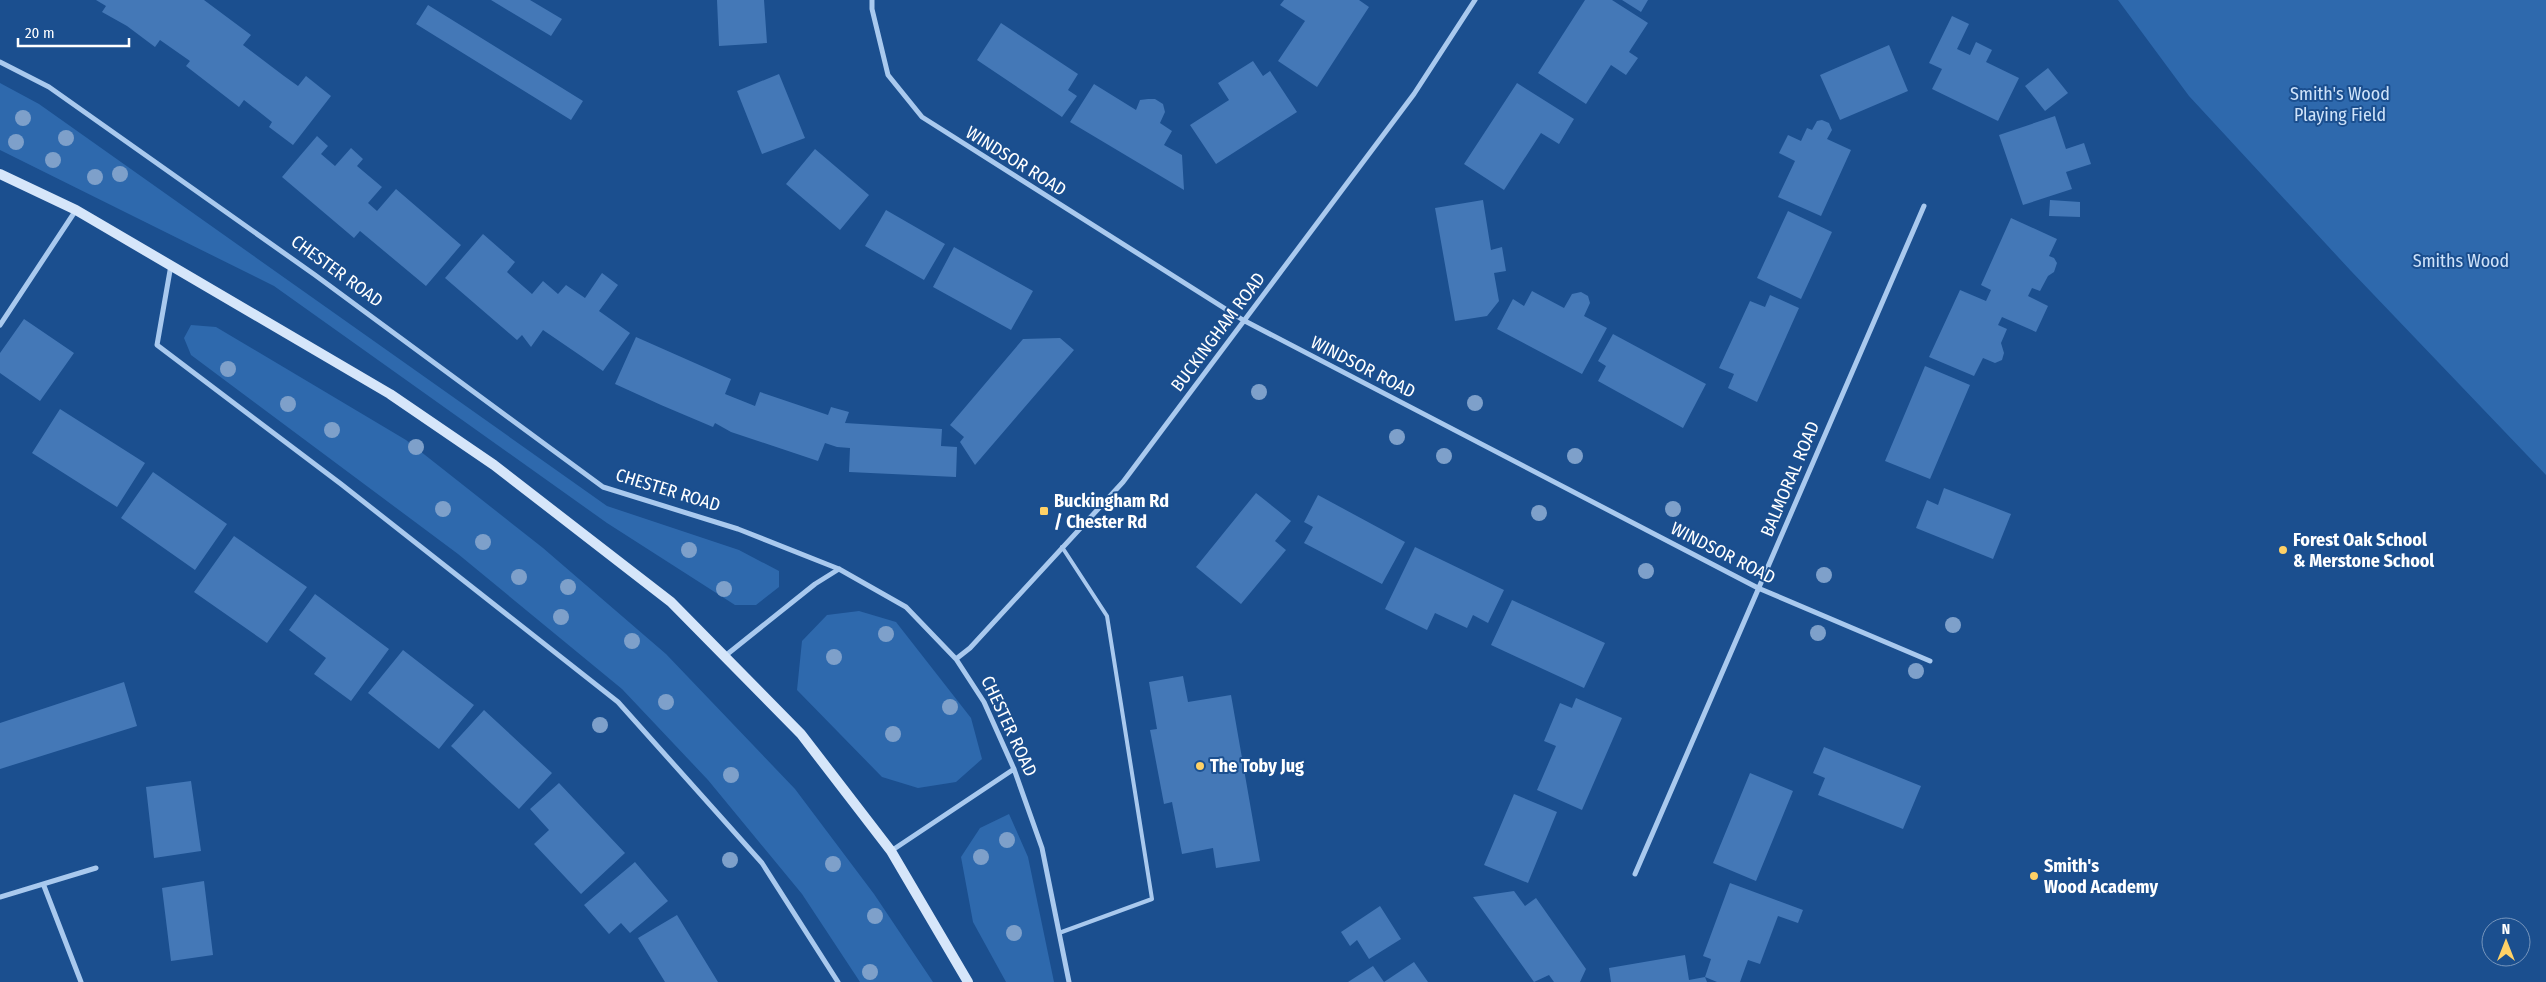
<svg xmlns="http://www.w3.org/2000/svg" width="2546" height="982" viewBox="0 0 2546 982" font-family="'Fira Sans Condensed',sans-serif">
<style>
.green{fill:#2e69ad}
.building{fill:#4478b7}
.lines{fill:none;stroke-linecap:round;stroke-linejoin:round}
.service{stroke:#a9c9ee;stroke-width:4}
.minor{stroke:#a9c9ee;stroke-width:5}
.secondary{stroke:#d6e6fa;stroke-width:10}
.tree{fill:#7ea0ca}
.poi-dot{fill:#ffd166;stroke:#1b4f8f;stroke-width:2}
.labels{text-anchor:middle;dominant-baseline:central;stroke-width:4;stroke-linejoin:round;paint-order:stroke}
.park-label{font-size:18px;fill:#cfe3fa;stroke:#1b4f8f}
.street-label{font-size:18px;fill:#fff;stroke:#1b4f8f}
.poi-label{font-size:18px;font-weight:bold;fill:#fff;stroke:#1b4f8f;text-anchor:start}
</style>
<rect width="100%" height="100%" fill="#1b4f8f"/>
<path class="green" d="M2118 0H2546V475L2351 271 2189 96Z
M0 83 39 104 607 506 739 550 779 571V587L756 605H735L607 523 274 286 0 150Z
M191 325 216 327 406 440 543 548 666 654 795 789 874 894 933 982H860L802 894 708 780 622 689 458 554 191 355 184 338Z
M859 611 896 622 971 718 982 759 956 782 918 788 882 777 797 690 802 641 827 615Z
M1009 814 1028 857 1054 982H1006L973 922 961 857 980 828Z"/>
<path class="building" d="M96 0H204L251 35 243 45 284 76 298 86 306 76 331 96 293 145 269 127 272 122 244 100 239 107 186 66 190 61 160 40 155 47 127 26 102 12 106 6Z
M491 0H530L562 19 551 36Z
M717 0H764L767 43 719 46Z
M1284 0H1359L1369 7 1317 87 1278 61 1305 21 1280 5Z
M1585 0H1612L1648 23 1629 52 1638 58 1626 75 1611 65 1586 104 1538 73Z
M1622 0H1648L1641 12Z
M428 5 583 101 571 120 416 24Z
M1952 16 1969 24 1957 49 1970 55 1976 42 1992 50 1986 62 2019 78 1998 121 1932 89 1942 69 1929 63Z
M1001 23 1078 74 1068 90 1077 96 1062 117 977 60Z
M1889 45 1908 91 1840 120 1820 75Z
M1253 61 1263 76 1270 71 1297 112 1216 164 1190 125 1229 100 1218 83Z
M2048 68 2068 93 2045 111 2025 86Z
M779 74 805 138 762 154 737 91Z
M1517 83 1574 119 1559 144 1541 133 1504 190 1464 164Z
M1094 84 1136 110 1140 100 1148 99H1155L1163 104 1165 112 1160 123 1172 131 1164 145 1182 155 1184 190 1070 122Z
M2055 116 2066 149 2084 143 2091 164 2066 172 2072 189 2023 205 1999 135Z
M1822 120 1829 123 1832 130 1827 139 1851 150 1821 216 1778 197 1795 161 1779 153 1788 135 1801 141 1807 128 1812 130 1817 121Z
M317 136 328 146 321 154 335 166 351 148 363 159 357 166 382 187 368 203 377 211 396 189 461 245 426 286 360 231 354 238 282 177Z
M815 149 869 195 840 230 786 184Z
M1483 200 1491 250 1502 247 1506 271 1494 273 1499 301 1487 316 1455 321 1435 208Z
M2050 200 2080 202V217L2049 216Z
M886 210 945 244 924 280 865 246Z
M1788 211 1832 232 1801 299 1757 278Z
M2011 218 2057 239 2049 256 2054 258 2057 263 2054 272 2048 276 2040 291 2032 288 2028 296 2048 306 2036 332 2002 317 1998 325 2007 329 2001 343 2004 353 2002 360 1995 363 1983 358 1974 376 1929 357 1960 290 1986 301 1991 290 1981 285Z
M483 234 515 262 507 272 532 294 543 281 558 294 566 285 585 298 602 273 618 285 599 311 630 333 603 371 543 330 531 347 522 335 517 340 445 278Z
M954 247 1033 291 1011 330 933 287Z
M1532 291 1564 308 1572 294 1581 292 1588 296 1590 303 1584 316 1607 328 1582 374 1497 329 1513 299 1524 306Z
M1770 295 1799 308 1757 402 1728 388 1734 374 1719 368 1750 301 1765 307Z
M24 319 74 353 40 401 0 373V353Z
M1613 334 1706 384 1683 428 1598 381 1606 366 1598 361Z
M636 337 731 379 725 394 755 406 760 392 828 415 831 407 849 412 845 423 942 429 941 446 957 447 956 477 849 472 850 448 837 447 825 443 818 461 731 432 715 423 713 427 661 405 615 384Z
M1060 338 1074 350 975 465 960 442 964 437 950 425 1023 339Z
M1925 366 1970 385 1930 479 1885 461Z
M60 409 145 463 117 507 32 453Z
M153 472 227 524 195 570 121 518Z
M1944 488 2011 514 1993 559 1916 528 1927 500 1938 505Z
M1256 493 1291 521 1275 541 1286 550 1241 604 1196 567Z
M1318 495 1405 542 1382 584 1304 543 1313 527 1304 522Z
M234 536 307 587 267 643 194 592Z
M1415 547 1504 590 1488 623 1473 615 1467 628 1435 613 1427 630 1385 609Z
M315 594 389 649 351 701 314 674 326 658 289 630Z
M1512 600 1605 643 1584 688 1491 645Z
M403 650 474 705 439 749 368 693Z
M1183 676 1188 702 1231 695 1260 861 1216 868 1213 848 1182 854 1172 802 1164 804 1150 730 1157 729 1149 682Z
M124 682 137 726 0 769V723Z
M1576 698 1622 718 1582 810 1537 790 1556 746 1544 741 1560 703 1572 708Z
M484 710 552 773 519 809 451 746Z
M1824 747 1921 786 1903 829 1818 795 1825 778 1813 773Z
M1750 773 1793 791 1756 881 1713 863Z
M191 781 201 851 154 858 146 787Z
M559 783 625 853 581 894 534 844 549 830 530 809Z
M1514 794 1557 812 1528 883 1484 865Z
M635 862 668 901 630 933 621 923 609 934 584 905Z
M204 881 213 955 171 961 162 888Z
M1730 883 1803 910 1798 923 1778 916 1760 964 1748 960 1740 982H1717L1705 977 1711 959 1703 956Z
M1514 891 1525 906 1536 898 1586 969 1580 982H1554L1549 975 1534 982 1473 897Z
M1380 906 1401 939 1369 959 1357 940 1350 946 1341 932Z
M677 915 718 982H665L638 938Z
M1685 955 1689 980 1705 977 1707 982H1611L1609 968Z
M1414 962 1428 982H1348L1373 966 1384 982Z"/>
<g class="lines">
<path class="service" d="M1059 933 1152 899 1107 616 1062 547"/>
<path class="minor" d="M872 0V9L888 75 922 117 1243 320 1758 588 1930 661
M0 62 49 87 315 275 603 487 738 529 839 569 906 607 956 659 984 702 1014 769 1042 848 1069 982
M171 265 157 345 341 484 618 702 762 863 838 982
M0 325 76 210
M725 656 815 584 839 569
M956 659 970 648 1123 482 1414 94 1475 0
M891 851 1014 769
M1635 874 1924 206
M44 886 81 982
M0 897 96 868"/>
<path class="secondary" d="M0 174 76 210 390 394 494 465 671 602 801 734 891 851 968 982"/>
</g>
<g class="tree">
<circle cx="23" cy="118" r="8"/>
<circle cx="66" cy="138" r="8"/>
<circle cx="16" cy="142" r="8"/>
<circle cx="53" cy="160" r="8"/>
<circle cx="120" cy="174" r="8"/>
<circle cx="95" cy="177" r="8"/>
<circle cx="228" cy="369" r="8"/>
<circle cx="1259" cy="392" r="8"/>
<circle cx="1475" cy="403" r="8"/>
<circle cx="288" cy="404" r="8"/>
<circle cx="332" cy="430" r="8"/>
<circle cx="1397" cy="437" r="8"/>
<circle cx="416" cy="447" r="8"/>
<circle cx="1444" cy="456" r="8"/>
<circle cx="1575" cy="456" r="8"/>
<circle cx="443" cy="509" r="8"/>
<circle cx="1673" cy="509" r="8"/>
<circle cx="1539" cy="513" r="8"/>
<circle cx="483" cy="542" r="8"/>
<circle cx="689" cy="550" r="8"/>
<circle cx="1646" cy="571" r="8"/>
<circle cx="1824" cy="575" r="8"/>
<circle cx="519" cy="577" r="8"/>
<circle cx="568" cy="587" r="8"/>
<circle cx="724" cy="589" r="8"/>
<circle cx="561" cy="617" r="8"/>
<circle cx="1953" cy="625" r="8"/>
<circle cx="1818" cy="633" r="8"/>
<circle cx="886" cy="634" r="8"/>
<circle cx="632" cy="641" r="8"/>
<circle cx="834" cy="657" r="8"/>
<circle cx="1916" cy="671" r="8"/>
<circle cx="666" cy="702" r="8"/>
<circle cx="950" cy="707" r="8"/>
<circle cx="600" cy="725" r="8"/>
<circle cx="893" cy="734" r="8"/>
<circle cx="731" cy="775" r="8"/>
<circle cx="1007" cy="840" r="8"/>
<circle cx="981" cy="857" r="8"/>
<circle cx="730" cy="860" r="8"/>
<circle cx="833" cy="864" r="8"/>
<circle cx="875" cy="916" r="8"/>
<circle cx="1014" cy="933" r="8"/>
<circle cx="870" cy="972" r="8"/>
</g>
<g class="poi-dot">
<rect x="1039" y="506" width="10" height="10" rx="2.5"/>
<circle cx="2283" cy="550" r="5"/>
<circle cx="1200" cy="766" r="5"/>
<circle cx="2034" cy="876" r="5"/>
</g>
<g class="labels">
<g class="park-label">
<text x="2340" y="94">Smith's Wood<tspan x="2340" dy="21">Playing Field</tspan></text>
<text x="2461" y="261">Smiths Wood</text>
</g>
<g class="street-label">
<text transform="translate(1016 161) rotate(32)">WINDSOR ROAD</text>
<text transform="translate(337 271) rotate(36)">CHESTER ROAD</text>
<text transform="translate(1218 332) rotate(-53)">BUCKINGHAM ROAD</text>
<text transform="translate(1363 367) rotate(27)">WINDSOR ROAD</text>
<text transform="translate(1790 479) rotate(-67)">BALMORAL ROAD</text>
<text transform="translate(668 490) rotate(17)">CHESTER ROAD</text>
<text transform="translate(1723 553) rotate(27)">WINDSOR ROAD</text>
<text transform="translate(1009 726) rotate(65)">CHESTER ROAD</text>
</g>
<g class="poi-label">
<text x="1054" y="501">Buckingham Rd<tspan x="1054" dy="21">/ Chester Rd</tspan></text>
<text x="2293" y="540">Forest Oak School<tspan x="2293" dy="21">&amp; Merstone School</tspan></text>
<text x="1210" y="766">The Toby Jug</text>
<text x="2044" y="866">Smith's<tspan x="2044" dy="21">Wood Academy</tspan></text>
</g>
</g>
<g transform="translate(2506 942)"><circle r="24" fill="#1b4f8f" stroke="#7695bc"/>
<path d="M0-4L9 19L0 12L-9 19Z" fill="#ffd166"/>
<text y="-8" font-size="14" font-weight="bold" text-anchor="middle" fill="#ffffff">N</text>
</g>
<path d="M18 38v8h111v-8" fill="none" stroke="#ffffff" stroke-width="2.5"/>
<text x="25" y="38" font-size="15" fill="#ffffff" stroke="#1b4f8f" stroke-width="4" paint-order="stroke">20 m</text>
</svg>
